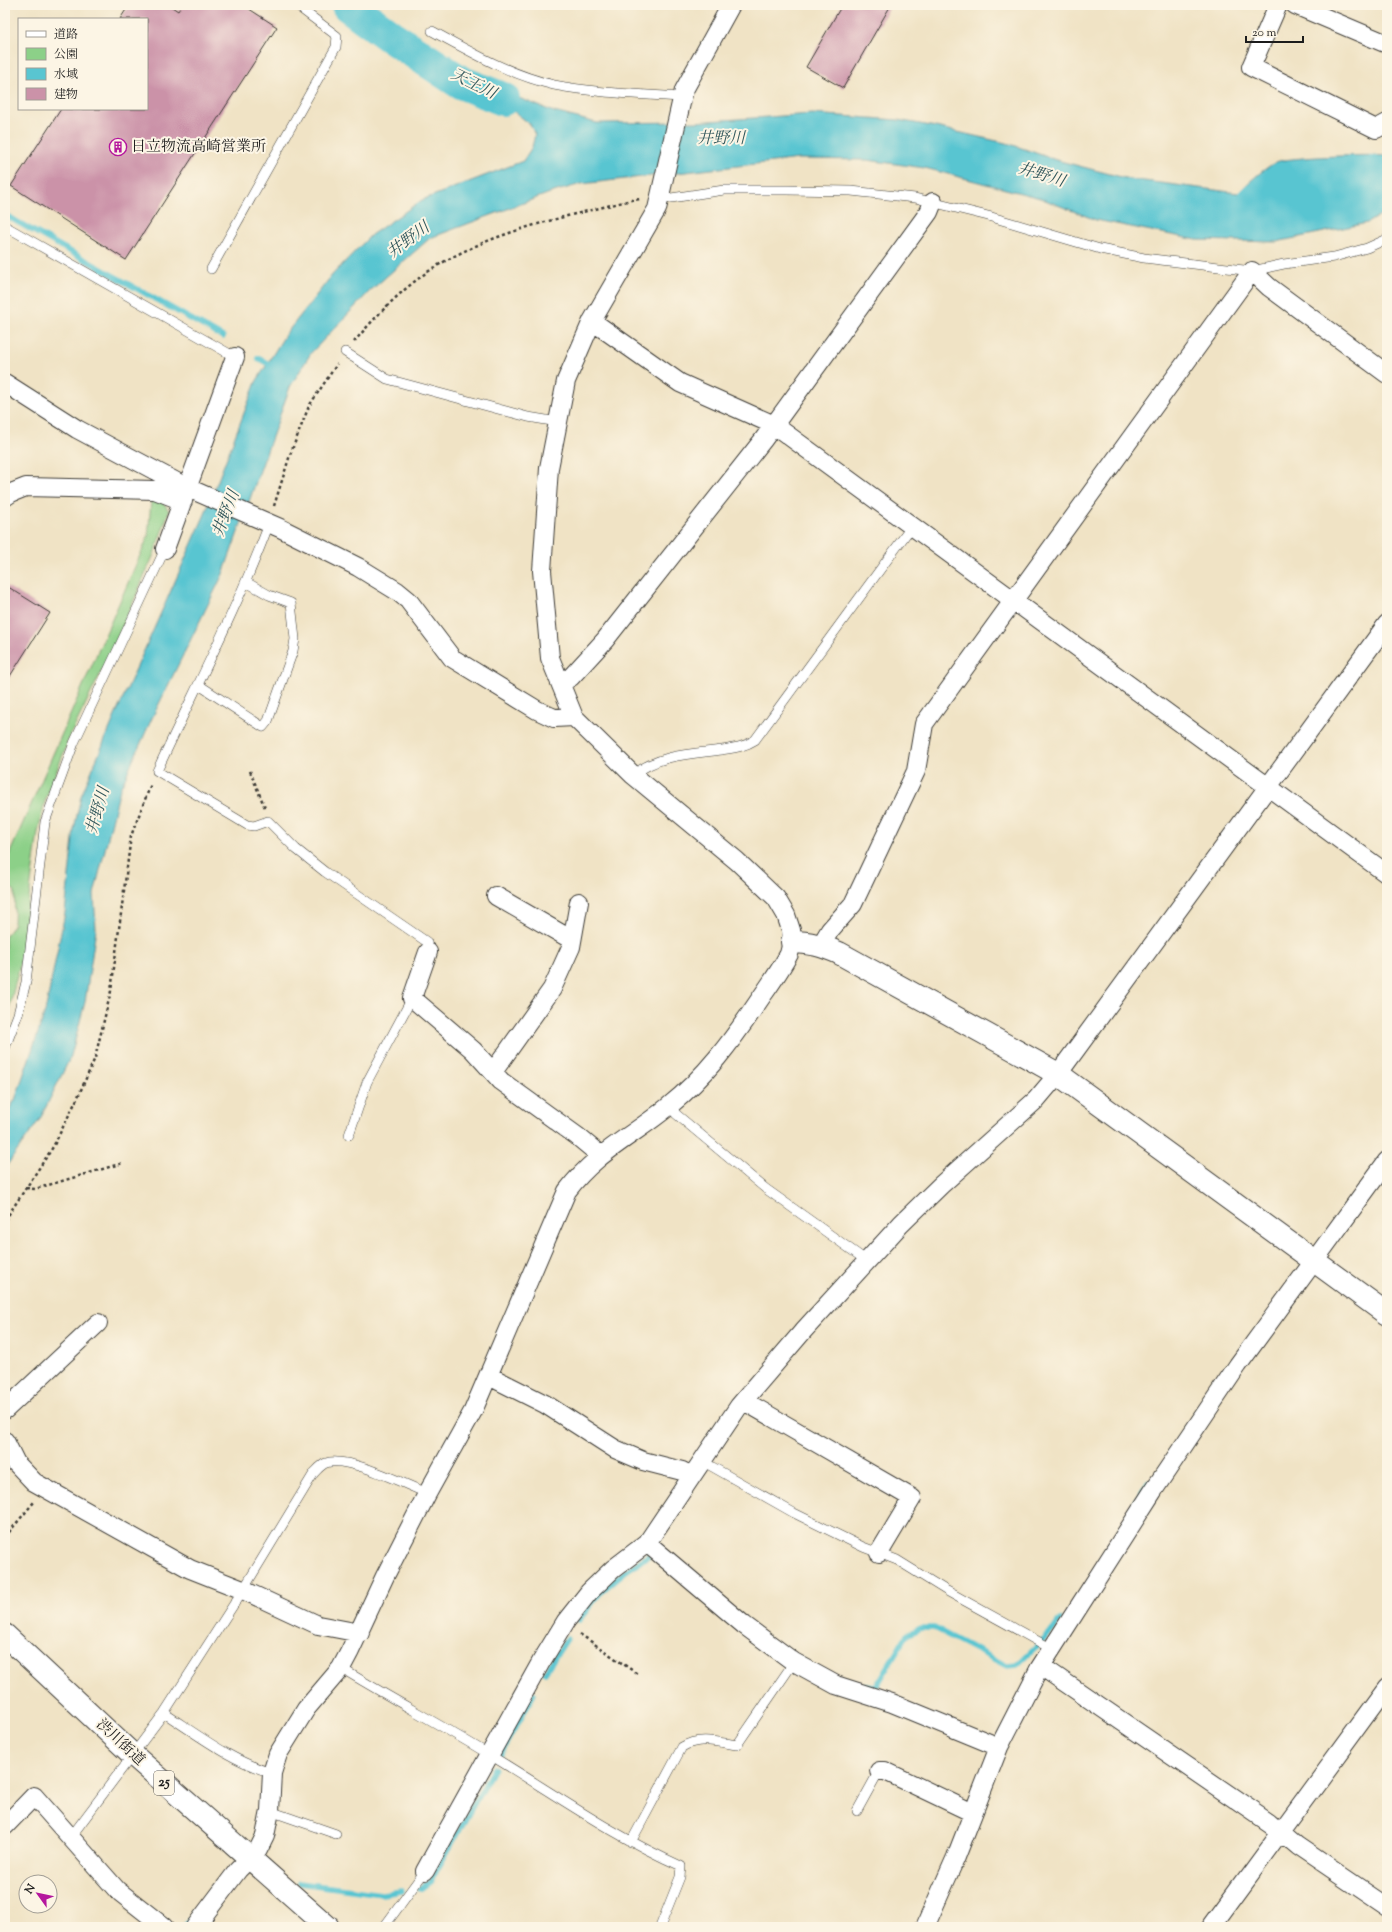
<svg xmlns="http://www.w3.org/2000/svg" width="1392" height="1932" viewBox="0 0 1392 1932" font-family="'Sorts Mill Goudy','Noto Serif JP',serif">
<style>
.green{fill:#8cd088;stroke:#547652}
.water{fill:#59c5d1;stroke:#3a7076}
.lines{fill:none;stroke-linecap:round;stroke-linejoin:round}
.stream{stroke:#59c5d1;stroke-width:5.5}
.river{stroke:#59c5d1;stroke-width:34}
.building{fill:#cb92a8}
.service-casing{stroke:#3c3a35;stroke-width:10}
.minor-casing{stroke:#3c3a35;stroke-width:20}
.tertiary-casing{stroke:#3c3a35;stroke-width:24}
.primary-casing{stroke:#3c3a35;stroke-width:24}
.path{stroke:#3c3a35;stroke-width:2.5;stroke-dasharray:3 3;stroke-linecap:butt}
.service{stroke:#fff;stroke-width:9}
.minor{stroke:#fff;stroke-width:18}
.tertiary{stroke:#fff;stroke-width:22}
.primary{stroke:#fff;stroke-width:22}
.labels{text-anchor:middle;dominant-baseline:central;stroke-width:4;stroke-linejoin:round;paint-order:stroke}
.shield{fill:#fcf5e5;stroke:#5f5d58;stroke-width:1}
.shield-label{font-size:14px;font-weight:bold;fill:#1c1c1c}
.poi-label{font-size:15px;fill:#1c1c1c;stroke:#fcf5e5;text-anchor:start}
.street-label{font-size:15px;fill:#1c1c1c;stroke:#fcf5e5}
.water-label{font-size:16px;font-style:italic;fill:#31575b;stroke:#fcf5e5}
</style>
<rect width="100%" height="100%" fill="#fcf5e5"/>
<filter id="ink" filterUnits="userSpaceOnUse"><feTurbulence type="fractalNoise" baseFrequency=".025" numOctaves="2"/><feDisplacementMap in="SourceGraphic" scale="8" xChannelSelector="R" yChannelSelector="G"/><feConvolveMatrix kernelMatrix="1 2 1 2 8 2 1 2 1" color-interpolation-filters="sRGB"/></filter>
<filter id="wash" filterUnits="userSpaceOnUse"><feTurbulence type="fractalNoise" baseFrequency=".012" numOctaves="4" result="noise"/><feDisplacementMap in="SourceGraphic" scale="16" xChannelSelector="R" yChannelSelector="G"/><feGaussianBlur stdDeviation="0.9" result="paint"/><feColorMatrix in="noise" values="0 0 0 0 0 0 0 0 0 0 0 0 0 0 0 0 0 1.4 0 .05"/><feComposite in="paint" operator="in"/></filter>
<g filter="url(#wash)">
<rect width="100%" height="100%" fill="#f0e3c5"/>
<path class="green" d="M151 500 163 502 169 511 154 554 114 646 71 734 45 801 38 832 20 964 5 1025V937L14 924 15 891 5 884V864L148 537Z"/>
<path class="water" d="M460 82H479L554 112 597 123 694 122 812 114 898 120 931 126 1010 144 1056 160 1129 179 1238 193C1249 182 1262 170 1276 162 1286 157 1374 154 1387 156V211L1367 223 1276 242 1197 240 1096 220 1040 198 925 168 867 160 799 159 581 184 550 193 430 238 370 291 311 353 290 387 223 574 153 716 120 789 94 894 96 929 85 1002 71 1056 40 1119 5 1168V1115L15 1100 45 1012 65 913 74 829 81 796 115 716 205 514 256 382 285 335 333 274 371 235 422 200 523 161 532 147 535 135 530 124 508 107 467 92Z"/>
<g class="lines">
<path class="stream" d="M5 215 223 337
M258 358 274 367
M1129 1512 1148 1482
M579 1620 601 1592 626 1571 648 1556
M545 1672 567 1639
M865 1686 876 1687 907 1635 921 1628H934L1007 1666 1017 1665 1053 1630 1060 1620
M501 1753 534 1694
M300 1883 382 1894 402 1891
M420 1889 431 1881 494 1768
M184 1927 189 1921"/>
<path class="river" d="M348 5 390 36 460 82 503 99"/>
</g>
<g id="blocks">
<path class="building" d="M129 5H169L178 11 182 5H243L277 27 126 260 11 186 61 109H147V19H120Z
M842 5H891L843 88 806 67Z
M5 585 50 613 5 684Z"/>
</g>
</g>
<g filter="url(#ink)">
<use href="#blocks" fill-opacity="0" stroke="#3c3a35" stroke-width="1"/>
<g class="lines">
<defs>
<path id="service" d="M432 31C471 52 510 75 554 85 595 93 639 94 681 97
M658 200 724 190H787L851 191 915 198 988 216 1100 249 1144 258 1252 271 1284 264 1334 257 1367 248 1387 239
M5 226 235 357
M211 269 336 47 337 36 296 5
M345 352 387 379 528 417 558 422
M269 524C237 609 195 689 157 771L247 825 254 826 268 821 296 849 325 872 427 942 428 952
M199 685 263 727 268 721 293 651 295 639 291 603 269 595 246 582
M633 775C659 754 691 754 722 750 734 748 744 747 755 740L912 526
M5 1048 18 1014 26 982 45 822 74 743 165 549
M671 1105 676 1114 766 1189 867 1261
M349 1135 367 1082 412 998
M702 1461 794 1513 863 1547 897 1560 947 1591 1052 1649
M341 1668C390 1698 441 1725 490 1755 553 1793 613 1836 681 1866L680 1877 660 1927
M164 1713C198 1735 233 1762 272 1773
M270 1811 336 1834
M857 1811 879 1771
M70 1838 164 1713 243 1590 314 1473C318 1469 321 1465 326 1463 347 1456 400 1482 420 1490L427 1494
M631 1842 682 1747C699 1736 718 1742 737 1745L794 1662
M384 1927 425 1871"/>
<path id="minor" d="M1278 5 1251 67 1376 129 1387 123
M1295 5 1387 44
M592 321 680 383 774 425 1387 874
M5 383 77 429 135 460 188 488 280 528 358 567 397 591 408 600 452 658 537 710 554 718 574 717
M5 497 11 493 26 487 155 490 183 501
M165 549 235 357
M561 683 571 677 605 640 763 440 929 212 933 202
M496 896 572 940
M821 945 830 930 853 904 916 771 924 724 1252 271 1269 287 1387 374
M428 952 412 998 473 1050 501 1081 577 1136 600 1155
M493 1072 552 989 571 947 579 902
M489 1376 545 1404 615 1449 643 1461 682 1471 692 1476
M744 1401 912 1498 879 1553
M5 1410 98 1323
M5 1441 16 1463 34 1482 190 1569 243 1590 318 1625 360 1633
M647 1543 744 1625 794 1662 836 1685 892 1703 999 1747
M1041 1666 1270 1823 1297 1846 1387 1907
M879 1771H885L973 1813
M5 1826 34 1796 117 1890 164 1927
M425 1871 541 1662 566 1621 589 1592 613 1569 647 1543 739 1406 804 1330 901 1224 941 1185 1036 1100 1058 1074 1387 624
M195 1927 238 1870 258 1850 265 1836 270 1811 272 1773 278 1754 306 1709 341 1668 350 1651 385 1576 427 1494 473 1411 567 1191C596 1152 633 1136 669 1106 705 1077 732 1041 758 1002 769 986 780 971 789 954L792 942 791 930 786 915 776 898 737 861 633 775 574 717 550 658 542 571 549 468 566 381 592 321 657 209 684 90 731 5
M925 1927 956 1857 999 1747 1039 1669 1153 1491 1238 1365 1387 1161
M1211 1927 1387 1687"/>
<path id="tertiary" d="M792 942C810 942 823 946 839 953L1058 1074 1387 1314"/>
<path id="primary" d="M5 1635 133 1755 328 1927"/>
</defs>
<use href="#service" class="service-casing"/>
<use href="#minor" class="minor-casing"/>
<use href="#tertiary" class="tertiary-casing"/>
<use href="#primary" class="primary-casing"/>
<path class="path" d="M354 342C375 317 399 292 426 273 486 232 562 218 631 200L641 199
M274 506 290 455 309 406 337 364
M250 771 265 808
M26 1188 35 1189 123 1163
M5 1220 53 1147 77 1099 95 1058 111 991 131 836 151 784
M5 1537 34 1502
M580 1634 639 1675"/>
<use href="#service" class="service"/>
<use href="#minor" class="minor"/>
<use href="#tertiary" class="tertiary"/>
<use href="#primary" class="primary"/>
</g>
</g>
<defs>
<symbol id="building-ring" viewBox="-11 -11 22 22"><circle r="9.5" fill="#fcf5e5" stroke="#b5179e" stroke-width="1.5"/><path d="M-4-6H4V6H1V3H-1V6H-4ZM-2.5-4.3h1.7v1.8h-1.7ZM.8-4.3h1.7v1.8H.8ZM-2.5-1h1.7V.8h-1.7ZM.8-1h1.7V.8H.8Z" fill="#b5179e"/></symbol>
</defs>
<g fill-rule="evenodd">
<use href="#building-ring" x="108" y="137" width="20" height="20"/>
</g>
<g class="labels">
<rect class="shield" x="154" y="1771" width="20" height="24" rx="3"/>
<g class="shield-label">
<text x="164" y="1783">25</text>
</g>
<g class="poi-label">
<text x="131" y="147">日立物流高崎営業所</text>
</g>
<g class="street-label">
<text transform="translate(120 1743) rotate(43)">渋川街道</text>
</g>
<g class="water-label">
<text transform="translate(473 85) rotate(26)">天王川</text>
<text x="721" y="139">井野川</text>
<text transform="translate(1041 176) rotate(17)">井野川</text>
<text transform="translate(409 241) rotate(-37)">井野川</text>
<text transform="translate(227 514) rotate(-69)">井野川</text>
<text transform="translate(99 811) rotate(-74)">井野川</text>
</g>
</g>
<rect width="1392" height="1932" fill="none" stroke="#fcf5e5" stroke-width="20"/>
<rect x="18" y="18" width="130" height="92" fill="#fcf5e5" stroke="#a29e95"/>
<rect x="26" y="31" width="20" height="6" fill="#ffffff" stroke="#a29e95"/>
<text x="54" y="38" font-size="12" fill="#1c1c1c">道路</text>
<rect x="26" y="48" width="20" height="12" fill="#8cd088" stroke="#a29e95"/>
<text x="54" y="58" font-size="12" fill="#1c1c1c">公園</text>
<rect x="26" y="68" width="20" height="12" fill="#59c5d1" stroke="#a29e95"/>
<text x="54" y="78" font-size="12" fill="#1c1c1c">水域</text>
<rect x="26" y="88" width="20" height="12" fill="#cb92a8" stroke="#a29e95"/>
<text x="54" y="98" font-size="12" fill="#1c1c1c">建物</text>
<g transform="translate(38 1894) rotate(303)"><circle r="19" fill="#fcf5e5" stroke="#a29e95"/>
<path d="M0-3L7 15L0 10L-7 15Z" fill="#b5179e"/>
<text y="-6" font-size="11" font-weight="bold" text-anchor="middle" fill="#1c1c1c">N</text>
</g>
<path d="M1246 36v6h57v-6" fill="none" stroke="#1c1c1c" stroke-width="2"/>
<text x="1252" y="36" font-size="12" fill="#1c1c1c" stroke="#fcf5e5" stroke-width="3" paint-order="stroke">20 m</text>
</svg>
